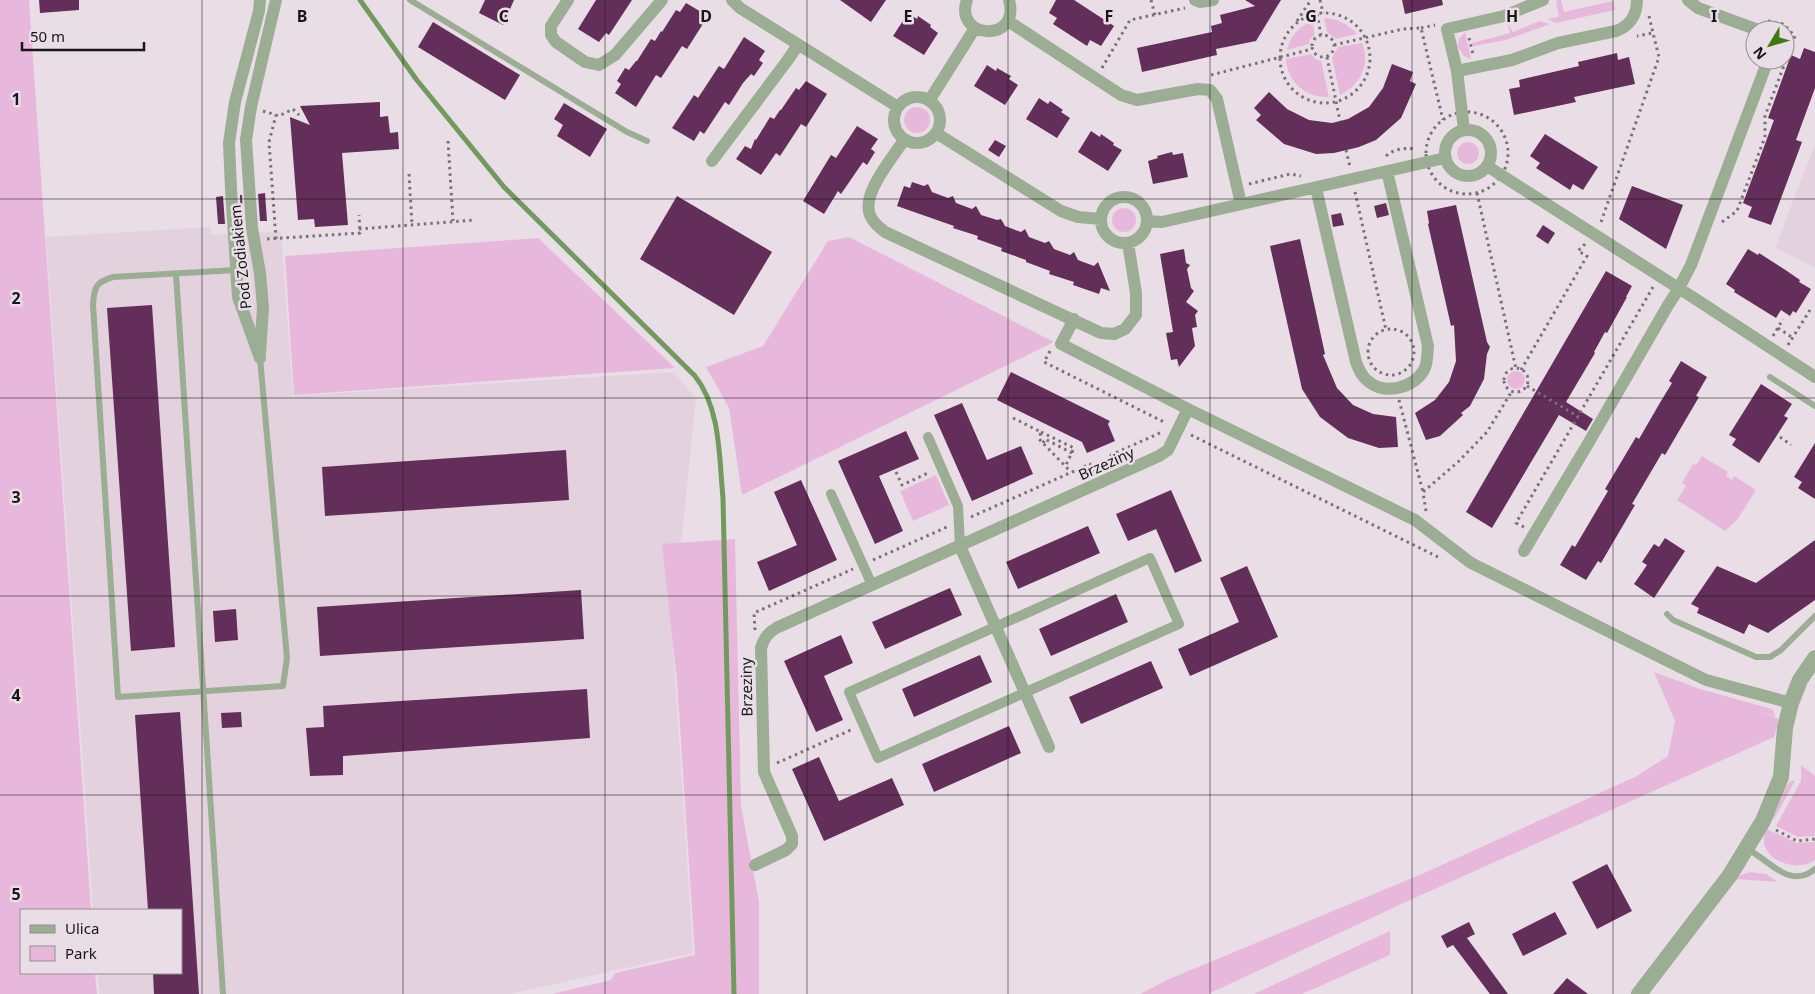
<svg xmlns="http://www.w3.org/2000/svg" width="1815" height="994" viewBox="0 0 1815 994" font-family="'Noto Sans',sans-serif">
<style>
.built{fill:#e3d1de}
.green{fill:#e8b8dc}
.lines{fill:none;stroke-linecap:round;stroke-linejoin:round}
.stream{stroke:#739a5e;stroke-width:5}
.building{fill:#632e59}
.path{stroke:#787176;stroke-width:3;stroke-dasharray:2.5 4;stroke-linecap:butt}
.service{stroke:#9bad92;stroke-width:6}
.pedestrian{stroke:#9bad92;stroke-width:10}
.minor{stroke:#9bad92;stroke-width:12}
.tertiary{stroke:#9bad92;stroke-width:16}
.grid{fill:none;stroke:#191618;stroke-width:1;stroke-opacity:0.55}
.labels{text-anchor:middle;dominant-baseline:central;stroke-width:5;stroke-linejoin:round;paint-order:stroke}
.street-label{font-size:15px;fill:#191618;stroke:#e9dee6}
.grid-label{font-size:16px;text-anchor:middle;font-weight:bold;fill:#191618;stroke:#e9dee6;stroke-width:5;stroke-linejoin:round;paint-order:stroke}
</style>
<rect width="100%" height="100%" fill="#e9dee6"/>
<path class="built" d="M1815 144V267L1775 248Z
M211 227V235L281 231 293 396 674 372 696 399 672 631 693 953 510 994H99L98 973H181V910H93L46 237Z"/>
<path class="green" d="M0 0H29L91 910H21V973H95L97 994H0Z
M1559 0H1561L1564 12 1613 1 1615 10 1556 23 1547 19 1559 17 1556 1Z
M1324 18C1338 19 1348 24 1357 34L1336 39 1327 32Z
M1312 21 1315 34 1310 39 1309 44 1287 50C1290 36 1299 27 1312 21Z
M1540 21 1550 24 1506 40 1473 46 1472 43 1510 33 1507 22 1513 32Z
M1465 32 1471 59 1464 56 1458 47 1459 39Z
M1362 43C1371 64 1360 85 1340 95L1332 58 1338 47Z
M1311 54 1315 59 1321 61 1329 97C1306 98 1287 82 1286 59Z
M904 120a13 13 0 1 1 26 0a13 13 0 1 1-26 0Z
M1457 153a11 11 0 1 1 22 0a11 11 0 1 1-22 0Z
M1112 220a12 12 0 1 1 24 0a12 12 0 1 1-24 0Z
M849 237 1054 342 742 495 729 408 706 367 763 346 828 241Z
M538 238 675 368 294 395 285 256Z
M1507 380a9 9 0 1 1 18 0a9 9 0 1 1-18 0Z
M1702 456 1728 472 1726 476 1732 480 1734 476 1756 490 1737 520 1725 531 1677 500 1686 486 1682 483 1693 464 1696 465Z
M936 475 949 505 913 521 900 491Z
M735 539 741 806 759 902V994H552L611 980 615 973 695 955 677 681 662 544Z
M1654 672 1700 689 1772 709 1776 717 1759 711 1779 719 1774 737 1410 900 1208 994H1140L1169 979 1422 874 1635 777 1668 756 1675 721Z
M1801 765 1815 776V836L1798 837 1776 826 1801 781Z
M1791 781H1795L1774 819 1772 820 1787 785Z
M1767 829 1797 843 1815 842V860C1792 876 1752 854 1767 829Z
M1750 872 1766 874 1778 882 1735 879 1738 876Z
M1390 931V955L1302 994H1254Z"/>
<g class="lines">
<path class="stream" d="M360 0 416 79 504 187 695 376C721 409 719 458 723 498L734 994"/>
</g>
<path class="building" d="M39 0H79V10L40 13Z
M485 0H514L503 25 479 13Z
M596 0H632L609 35 606 33 599 42 578 29Z
M840 0H886L871 22Z
M1056 0H1074L1114 26 1101 46 1090 40 1087 46 1053 24 1057 18 1049 13Z
M1245 0H1281L1256 41 1216 49 1217 55 1142 72 1137 48 1212 32 1211 26 1222 23 1220 15 1255 6Z
M1402 0H1442L1443 5 1405 14Z
M686 3 708 16 687 49 682 46 661 78 656 75 636 107 615 93 621 84 617 81 625 68 629 70 636 61H637L651 39 655 41 661 31 662 32 676 10 680 12Z
M908 13 917 19 918 16 931 25 930 27 938 33 924 55 893 36Z
M433 22 520 75 505 100 418 47Z
M744 37 765 51 759 60 763 63 754 76 751 74 743 83 729 105 725 102 704 134 700 131 694 141 672 128 694 95 698 98 719 66 724 69Z
M1804 48 1815 52V88L1796 140 1802 142 1771 225 1748 217 1752 207 1743 203 1774 120 1768 118 1791 55 1800 59Z
M1617 53 1618 60 1629 57 1635 84 1574 97 1576 102 1514 115 1509 89 1520 87 1519 80 1579 66 1578 62Z
M1392 64 1413 72 1410 81 1416 84 1401 118 1376 140 1359 147 1334 153 1316 154 1284 144 1256 120 1261 115 1254 108 1269 92 1287 109 1309 120 1332 123 1348 119 1369 107 1383 88Z
M987 65 996 71 997 68 1011 76 1009 79 1018 85 1005 105 974 86Z
M806 81 827 94 806 127 801 124 780 156 776 153 761 175 736 159 745 146 751 149 755 139 756 140 770 117 774 119 780 110H781L796 88 799 90Z
M1039 98 1048 104 1050 101 1063 110 1061 112 1070 118 1057 138 1026 119Z
M380 102V117L388 116 390 133 398 132 399 149 342 153 348 225 315 227 314 219 298 220 290 117 310 125 300 106Z
M564 103 607 129 590 157 557 136 563 125 554 119Z
M857 126 878 139 871 149 875 152 867 165 863 162 841 194 838 191 824 214 803 201 831 155 836 158Z
M1091 131 1100 137 1101 134 1114 143 1113 145 1122 150 1108 171 1078 152Z
M1545 134 1598 167 1583 190 1573 184 1570 190 1536 168 1540 163 1530 156Z
M995 140 1006 146 999 157 988 150Z
M1172 152 1173 155 1183 153 1188 177 1153 184 1148 161 1158 158 1157 156Z
M912 182 924 186 928 184 932 192 948 198 953 196 956 203 972 209 976 206 981 215 997 220 1001 219 1005 226 1021 232 1025 229 1029 237 1045 243 1049 241 1054 249 1070 255 1074 252 1078 260 1094 266 1098 262 1110 291 1101 288 1099 294 1073 285 1074 282 1049 274 1050 271 1026 262V260L1001 251 1002 248 977 239 978 236 953 228 954 226 897 206 904 186 910 188Z
M1632 186 1683 205 1666 249 1619 219Z
M265 193 267 221H260L258 194Z
M240 195H242L243 222 241 223Z
M223 196 225 224H218L216 197Z
M677 196 772 252 734 315 640 259Z
M1386 203 1389 215 1377 218 1374 206Z
M1456 205 1487 342 1490 347 1487 354 1484 379 1470 406 1461 413 1463 415 1440 436 1426 440 1415 413 1435 400 1449 382 1456 361 1454 325 1451 326 1428 224 1429 223 1427 211Z
M1341 213 1344 225 1333 227 1331 215Z
M1543 225 1555 233 1548 244 1536 236Z
M1300 239 1325 354 1323 355 1337 388 1353 405 1373 414 1396 417 1398 447 1379 448 1348 438 1320 417 1302 389 1270 246Z
M1184 249 1186 263 1190 265 1187 269 1191 288 1194 291 1186 302 1198 311 1195 315 1197 327 1192 328 1195 346 1179 367 1177 359 1171 360 1166 333 1173 332 1160 254Z
M1748 249 1758 255 1759 253 1784 269 1800 280 1799 282 1811 289 1796 313 1793 311 1790 316 1781 310 1776 318 1734 292 1735 290 1726 284Z
M1606 271 1632 286 1626 297H1627L1607 333 1605 332 1594 352 1595 353 1566 402 1593 419 1586 431 1559 415 1492 528 1466 512Z
M152 305 175 647 131 651 107 308Z
M1681 361 1707 377 1696 396 1699 397 1665 455 1662 453 1632 504 1635 505 1601 563 1598 561 1586 580 1560 565 1572 545 1575 547 1608 491 1605 489 1636 437 1639 439 1661 401 1672 383 1669 381Z
M1011 372 1110 421 1108 424 1115 441 1087 453 1082 442 997 400Z
M1761 384 1792 404 1784 416 1788 418 1759 463 1732 445 1736 439 1729 435Z
M962 403 987 460 1021 446 1033 474 972 501 934 415Z
M906 431 919 459 879 476 903 531 875 544 838 461Z
M1815 443V499L1798 488 1802 482 1794 477Z
M566 450 569 500 325 516 322 467Z
M801 480 837 560 769 591 757 562 797 545 774 492Z
M1171 490 1202 561 1175 573 1156 529 1128 541 1116 514Z
M1088 526 1100 553 1018 589 1006 562Z
M1665 538 1685 551 1654 598 1634 584 1647 565 1642 562 1654 544 1659 547Z
M1815 540V600L1768 633 1749 624 1744 634 1697 613 1699 608 1691 604 1717 566 1756 583Z
M1247 566 1278 637 1190 676 1178 649 1239 622 1220 578Z
M950 588 962 615 885 649 872 622Z
M581 590 584 639 320 656 317 607Z
M1116 594 1128 622 1051 656 1039 629Z
M236 609 238 640 215 642 213 611Z
M841 635 853 663 824 676 843 720 816 732 784 661Z
M980 655 992 682 914 717 902 689Z
M1151 661 1163 688 1081 724 1069 697Z
M587 689 590 738 343 756V775L310 776 306 728 324 727 323 706Z
M180 712 199 994H154L153 973H181V910H148L135 715Z
M241 712 242 727 222 728 221 713Z
M1009 726 1021 753 934 792 922 764Z
M819 757 839 801 892 778 904 805 824 841 792 769Z
M1607 864 1632 911 1597 929 1572 882Z
M1555 912 1567 934 1523 956 1512 934Z
M1469 922 1475 934 1467 938 1508 994H1490L1453 945 1447 948 1441 936Z
M1567 978 1572 982 1588 994H1553Z"/>
<g class="lines">
<path class="path" d="M1151 0 1155 15
M1320 0 1323 13
M1280 58a45 45 0 1 1 90 0a45 45 0 1 1-90 0Z
M1317 14 1321 35
M1649 16 1653 33
M1297 21 1311 0
M1421 28 1435 25
M1312 46a11 11 0 1 1 22 0a11 11 0 1 1-22 0Z
M1469 38 1473 54
M1334 45 1403 29 1421 28 1443 120
M1327 57 1340 121
M1102 68 1130 20 1185 8
M1211 75 1312 49
M263 111 279 116 293 109 299 115
M1426 153a41 41 0 1 1 82 0a41 41 0 1 1-82 0Z
M448 141 453 221
M1346 150 1350 167
M1386 156C1395 148 1405 148 1416 149
M409 174 412 225
M1249 184 1290 174 1301 176
M1355 192 1386 330
M1477 193 1516 369
M1601 222 1659 57 1653 33 1637 36
M1722 222 1737 211 1765 137V116L1795 36 1783 24 1768 21
M359 229 474 220
M267 239 360 233 359 215
M276 239 269 142 276 115
M1778 328 1793 338
M1368 352a23 23 0 1 1 46 0a23 23 0 1 1-46 0Z
M1773 336 1783 319
M1788 345 1810 310
M1050 351 1044 362 1166 423
M1504 380a12 12 0 1 1 24 0a12 12 0 1 1-24 0Z
M1521 370 1587 256 1578 251 1585 244
M1527 386 1579 417
M1399 400 1423 492
M1013 418 1041 432 1039 439 1071 472
M1041 432 1074 448 1065 467
M1191 435 1438 557
M1780 437 1791 445
M1043 443 1045 439 1072 453
M1113 462 1111 455 1162 432
M896 472 902 485 930 472
M1426 511 1423 492 1458 462 1487 432 1512 391
M971 517 1090 464 1093 472
M1524 527 1516 523 1653 287
M873 560 947 527
M755 630 754 613 853 569
M777 763 853 729
M1776 830 1797 841 1815 839"/>
<path class="service" d="M410 0 627 132 647 141
M236 270 113 277C96 282 94 287 93 305L118 697 283 686 287 658 260 358
M176 274 223 994
M1770 377 1815 406
M1667 614 1673 620 1756 657H1770L1781 650 1815 616
M1747 849C1770 860 1789 890 1815 869"/>
<path class="pedestrian" d="M928 437 958 506 960 546
M831 494 872 585
M1150 558 1179 624 878 758 849 692Z"/>
<path class="minor" d="M568 0 551 26V35L556 42 585 62 599 65 615 55 662 0
M732 0 740 8 898 107
M967 0C953 39 1021 44 1009 0
M1195 0 1200 2 1213 0
M1543 0 1504 16 1447 29 1457 71 1512 60 1558 43 1616 31C1630 26 1637 15 1637 0
M1688 0 1698 8 1758 30
M1008 21 1121 95 1137 100 1198 89 1210 90 1217 99 1241 204
M1457 71 1464 130
M894 120a23 23 0 1 1 46 0a23 23 0 1 1-46 0Z
M929 101 975 28
M1445 153a23 23 0 1 1 46 0a23 23 0 1 1-46 0Z
M936 133 1061 211 1078 217 1101 219
M904 140C893 157 861 194 870 215 873 223 879 227 885 232L1101 333 1114 334 1125 329 1136 315V293L1128 243
M712 161 787 61 798 45
M1487 166 1694 298 1815 377
M1316 188 1356 362C1359 370 1362 377 1369 382 1386 395 1413 388 1424 370 1428 363 1427 354 1428 346L1387 171
M1101 220a23 23 0 1 1 46 0a23 23 0 1 1-46 0Z
M1147 221 1162 222 1445 158
M1074 319 1061 344 1188 409 1415 520 1471 563 1706 680 1791 703
M260 353 263 308 260 273 252 228 246 140 251 107 276 0
M260 358 238 297 231 189 229 143 235 102 259 11 260 0
M960 546 1049 747
M1524 551 1589 442 1667 307 1679 288 1691 265 1768 60
M755 865 786 850 792 844V836L764 772 761 648C764 638 768 633 776 628L1159 456 1168 450 1188 409"/>
<path class="tertiary" d="M1639 994 1730 875 1763 821 1781 777 1785 728 1791 703 1800 680 1815 658"/>
</g>
<path class="grid" d="M202 0V994M403 0V994M605 0V994M807 0V994M1008 0V994M1210 0V994M1412 0V994M1613 0V994M0 199H1815M0 398H1815M0 596H1815M0 795H1815"/>
<g class="labels">
<g class="street-label">
<text transform="translate(240 257) rotate(-96)">Pod Zodiakiem</text>
<text transform="translate(1106 463) rotate(-24)">Brzeziny</text>
<text transform="translate(746 687) rotate(-91)">Brzeziny</text>
</g>
</g>
<g class="grid-label">
<text x="302" y="22">B</text>
<text x="504" y="22">C</text>
<text x="706" y="22">D</text>
<text x="908" y="22">E</text>
<text x="1109" y="22">F</text>
<text x="1311" y="22">G</text>
<text x="1512" y="22">H</text>
<text x="1714" y="22">I</text>
<text x="16" y="105">1</text>
<text x="16" y="304">2</text>
<text x="16" y="503">3</text>
<text x="16" y="701">4</text>
<text x="16" y="900">5</text>
</g>
<rect x="20" y="909" width="162" height="65" fill="#e9dee6" stroke="#968e94"/>
<rect x="30" y="925" width="25" height="8" fill="#9bad92" stroke="#968e94"/>
<text x="65" y="934" font-size="15" fill="#191618">Ulica</text>
<rect x="30" y="946" width="25" height="15" fill="#e8b8dc" stroke="#968e94"/>
<text x="65" y="959" font-size="15" fill="#191618">Park</text>
<g transform="translate(1770 45) rotate(232)"><circle r="24" fill="#e9dee6" stroke="#968e94"/>
<path d="M0-4L9 19L0 12L-9 19Z" fill="#3f790f"/>
<text y="-8" font-size="14" font-weight="bold" text-anchor="middle" fill="#191618">N</text>
</g>
<path d="M22 42v8h122v-8" fill="none" stroke="#191618" stroke-width="2.5"/>
<text x="30" y="42" font-size="15" fill="#191618" stroke="#e9dee6" stroke-width="4" paint-order="stroke">50 m</text>
</svg>
